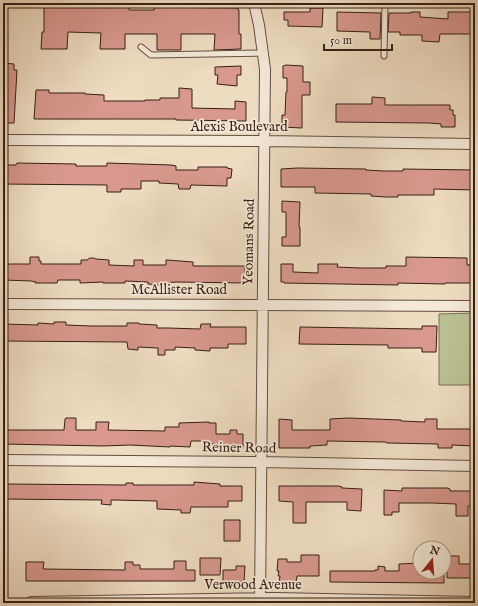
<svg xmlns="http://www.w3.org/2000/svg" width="478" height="606" viewBox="0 0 478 606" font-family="'IM FELL English',serif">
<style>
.green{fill:#bac092;stroke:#787054}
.building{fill:#d8988e;stroke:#371f15}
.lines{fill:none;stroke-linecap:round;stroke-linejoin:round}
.service-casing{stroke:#654e40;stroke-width:7}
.minor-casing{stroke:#654e40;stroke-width:12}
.service{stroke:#f4e8d7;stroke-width:5}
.minor{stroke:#f4e8d7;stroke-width:10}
.labels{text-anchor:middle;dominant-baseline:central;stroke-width:3.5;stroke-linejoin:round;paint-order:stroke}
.street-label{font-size:14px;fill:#371f15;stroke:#f4e8d7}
</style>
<rect width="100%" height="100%" fill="#eedcc1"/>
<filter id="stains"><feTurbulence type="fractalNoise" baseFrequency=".005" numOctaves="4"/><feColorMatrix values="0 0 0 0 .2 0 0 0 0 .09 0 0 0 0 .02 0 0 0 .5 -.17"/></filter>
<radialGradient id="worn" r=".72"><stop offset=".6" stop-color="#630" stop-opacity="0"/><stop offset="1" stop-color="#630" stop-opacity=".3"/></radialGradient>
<path class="green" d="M475 313V385H439V314Z"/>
<path class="building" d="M45 6 129 7V10H154V7L238 8V10H239V34H241V49L214 50 215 34H181V50H157V34H125V49H100L101 33 68 32 67 49H41L42 32H44V8H45Z
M310 8H323L322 27 288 26V20H284V12H310Z
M337 12 381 13 380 39H370V32L337 31Z
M411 12H420V17L448 19V12H475V34H440L439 42 422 41V35H400V32H388L389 13H411Z
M3 63 14 64V70H17L14 123H3Z
M286 65 303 66V82H310V95H302V128L282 127V115H285L286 92H287V78H283V66Z
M241 66V75H237V86L217 84 218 75H215V67Z
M179 88 192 89V108L235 109V101L246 102V121L176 120V119H34L36 90H49V93H85V94L104 95V101H145V100H160V98H179Z
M372 97 385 98V105H450V110H453V115H455V127H441V124L429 123 336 122V104H372Z
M17 163 76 164V166H107V163L171 165 176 166V170H198V167H227V168L232 169 231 178H227V186L191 185 190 189H179L178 184 159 183V181H141V189H121V192H107V185L3 184V165H16Z
M297 168 366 169V170L384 171H403V169L475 170V190L434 189V195H398V197H386L371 196V194L315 193V187H281V169Z
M282 201 300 202 299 227H300V246H282V237H286V212H282Z
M30 257H39V261H41V264H81V260H87L90 258H94L96 259 109 260V265L134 266V260H143V265H166V260H167L193 262V266H245V283L177 282 160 283V285L148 284V282L125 281V283H103V282L80 283V280H58L57 283H35L36 282 31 281 3 280V264H30Z
M406 257 467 258V265H475V283H445V284L398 283V285L284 283V282H281V264H293V272L318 273V264H338L337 267 361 268H386V266H406Z
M54 322H66V325L91 326H127V323H139V324L157 325V328H168L200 329 201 324H211L210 327H246V344H228V348H210V351L195 350V348L175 347V350H165V355H158V348L138 347V350L128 349 127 342 3 341V324L38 325V323L54 324Z
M422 326H437L436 352H422V348H388V345L299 344 300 327 422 329Z
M66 418H76V430H96V422H109L108 430 165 431V427H179V423L209 422V423H216V434H230V430H237V434H243V447H232V446L221 444H207V441H191L190 447 170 446V447L130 445 103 446 3 444V430H64L65 419Z
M348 418 401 420V421L425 422V419H437V429H475V446L452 445V448H438V444L387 443 385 442 327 441V445L310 446V448H279V419L292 420V430H330V419Z
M194 482 220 484V486H242V501H228V507H191L190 513H181V510L157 509V501L115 500H111V505L101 504 102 500 3 499V484L126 485V483H133V485H194Z
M279 486H338L342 487V488L362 489 361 511 347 510V502H306V523H293V502L279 501Z
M402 488H447L450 489V491H475V505L468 506V516H456V504L432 503H399V512H392V515H384V490L402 491Z
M224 520H240V541H224Z
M301 555H319V576H297L296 583 279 582 280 576H278L279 571H277L278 559H287V562H301Z
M447 556H459V564H475V578H447Z
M200 558H221L220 575H200Z
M174 561H186V570H195V581H26V562H44L43 569 125 570V562H133V565H140V569H174Z
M420 563V572H444V583L330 582V571H375V570H378V566L385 567V571H399V564Z
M236 566H245L244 582 223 581V570H236Z"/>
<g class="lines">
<defs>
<path id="service" d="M141 47 151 55 263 53
M384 56 385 3"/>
<path id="minor" d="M254 3 259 25 265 69 260 603
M3 140 264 141 475 144
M3 304 475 306
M3 460 261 462 475 466
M31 602 275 598 475 602"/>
</defs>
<use href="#service" class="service-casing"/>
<use href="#minor" class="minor-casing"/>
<use href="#service" class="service"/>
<use href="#minor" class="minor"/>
</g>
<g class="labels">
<g class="street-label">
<text x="239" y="127">Alexis Boulevard</text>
<text transform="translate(249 242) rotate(-89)">Yeomans Road</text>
<text x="179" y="290">McAllister Road</text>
<text transform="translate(239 448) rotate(1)">Reiner Road</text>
<text x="253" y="585">Verwood Avenue</text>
</g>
</g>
<rect width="478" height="606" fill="none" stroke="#eedcc1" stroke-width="16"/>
<rect x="4" y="4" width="470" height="598" fill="none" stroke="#371f15" stroke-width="2"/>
<rect x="8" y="8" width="462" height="590" fill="none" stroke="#371f15"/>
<g transform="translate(432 560) rotate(17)"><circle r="19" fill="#f4e8d7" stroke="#a89889"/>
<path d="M0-3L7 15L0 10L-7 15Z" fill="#8f2418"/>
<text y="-6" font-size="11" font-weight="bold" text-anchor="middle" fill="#371f15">N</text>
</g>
<path d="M324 44v6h68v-6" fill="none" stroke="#371f15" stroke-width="2"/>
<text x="330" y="44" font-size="12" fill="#371f15" stroke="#f4e8d7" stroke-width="3" paint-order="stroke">50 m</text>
<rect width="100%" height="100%" filter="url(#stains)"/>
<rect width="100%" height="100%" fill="url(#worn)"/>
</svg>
